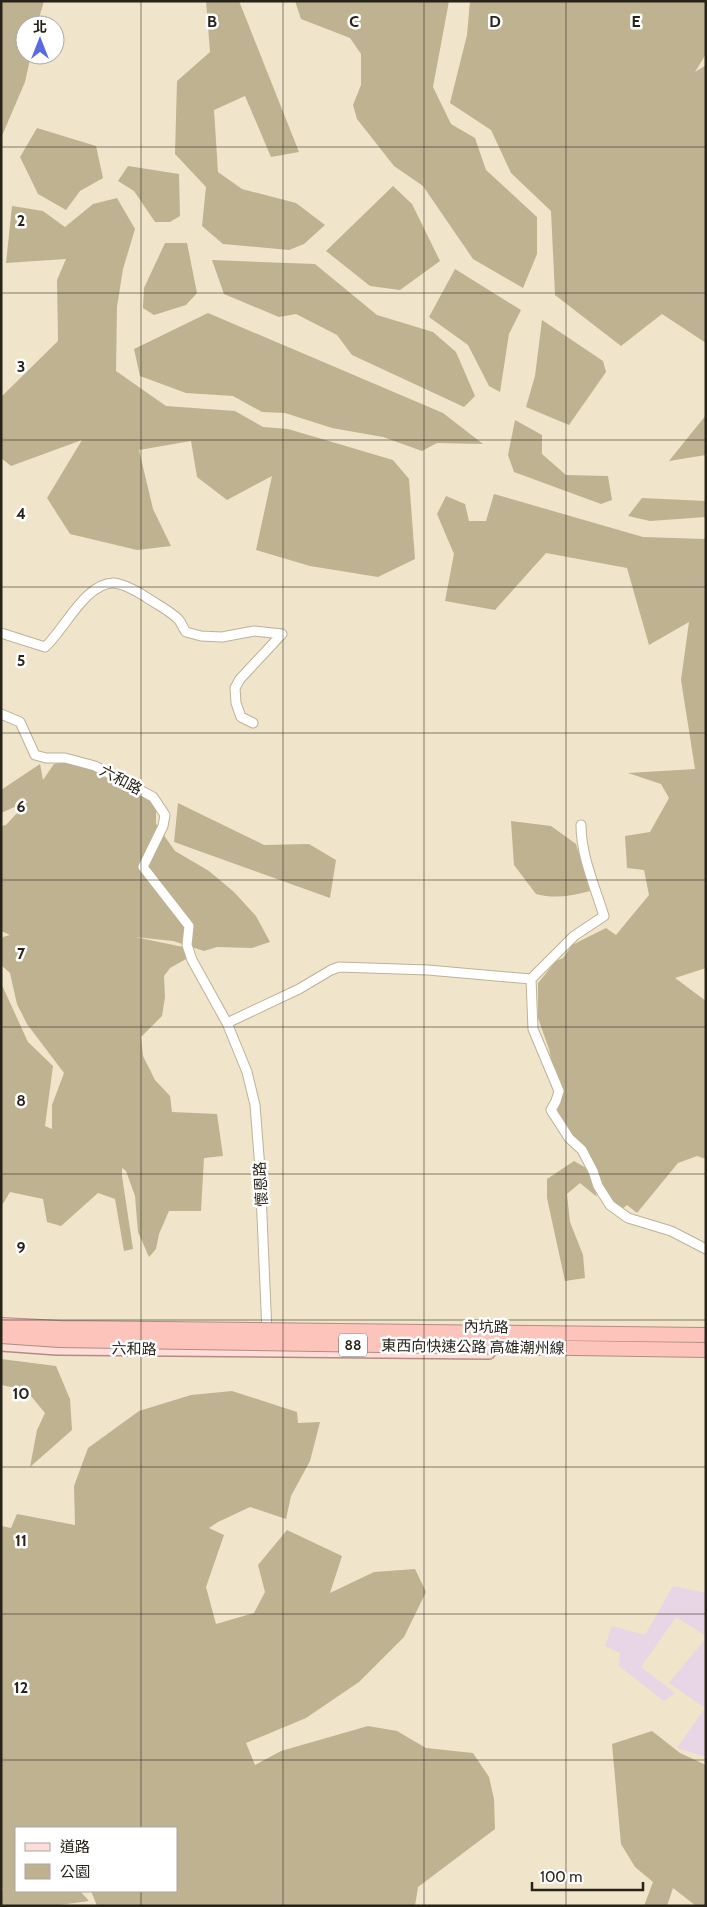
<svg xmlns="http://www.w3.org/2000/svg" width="707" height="1907" viewBox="0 0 707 1907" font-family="Cabin,'Noto Sans TC',sans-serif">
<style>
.industrial{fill:#e8d5e6}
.green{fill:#bfb290}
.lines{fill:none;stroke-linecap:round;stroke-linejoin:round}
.minor-casing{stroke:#bcb299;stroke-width:11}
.major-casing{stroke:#b28c83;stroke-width:14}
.minor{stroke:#fff;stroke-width:9}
.major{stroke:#fedcd7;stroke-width:11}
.highway-bridge-casing{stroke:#b28c83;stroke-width:16;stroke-linecap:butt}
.highway-bridge{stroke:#fdc4bc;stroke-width:14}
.grid{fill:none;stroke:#272319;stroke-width:1;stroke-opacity:0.55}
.labels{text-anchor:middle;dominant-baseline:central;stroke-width:5;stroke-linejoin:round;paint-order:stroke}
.shield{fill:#fff;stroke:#68655e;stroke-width:1}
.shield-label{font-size:14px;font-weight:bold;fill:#272319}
.street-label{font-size:15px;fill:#272319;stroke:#fff}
.grid-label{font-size:16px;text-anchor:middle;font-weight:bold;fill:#272319;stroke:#fff;stroke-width:5;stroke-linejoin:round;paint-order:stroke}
</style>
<rect width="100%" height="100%" fill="#f0e5ca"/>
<path class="industrial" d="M673 1586 706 1593V1636L676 1617 641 1667 675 1693 664 1701 619 1666 620 1653 605 1646 612 1626 645 1635Z
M706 1638V1757L677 1748 705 1708 669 1683Z"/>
<path class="green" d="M1 1H44L37 25H25V55H31L25 82 1 138Z
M206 1H239L299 152 271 157 245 96 214 110 218 172 242 189 296 203 325 225 304 244 289 250 223 244 202 226 206 187 175 154 177 81 210 52Z
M295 1H449L433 87 451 124 475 138 486 170 537 217V254L523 288 473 259 423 186 394 166 357 119 353 105 361 85V54L350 38 301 19Z
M470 1H706V54L695 72 706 65V343L662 314 621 346 555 295 551 211 511 173 491 130 450 103 467 35Z
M37 128 96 146 103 178 80 191 66 210 38 194 20 157Z
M128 166 179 174 180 216 170 222H155L134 191 118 181Z
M393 186 412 204 440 261 400 290 370 286 326 251Z
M117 198 135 229 123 269 117 307 116 371 166 406 235 411 263 427 288 429 393 460 409 479 415 559 378 577 310 566 256 550 272 476 227 500 197 477 191 441 139 450 153 509 171 546 137 550 70 534 47 498 82 440 11 466 1 458V397L58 341 57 280 66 259 6 263 12 206 43 211 65 227 93 204Z
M165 243H187L197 293 186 305 154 315 143 308 144 288Z
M212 260 315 264 377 315 433 332 456 352 475 396 464 407 352 355 337 335 296 314 279 317 224 294Z
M455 269 521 310 509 334 500 392 489 386 468 345 429 317Z
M208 313 443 413 483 444 437 443 422 451 383 437 332 428 285 413 262 412 233 396 186 393 140 376 134 349Z
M542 320 603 361 606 372 569 425 526 407 535 376Z
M706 415V455L669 461Z
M515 420 542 435V454L566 475 608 476 612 500 601 504 514 472 508 455Z
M494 494 643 537 706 539V968L675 978 706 1001V1159L697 1156 678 1163 637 1213 627 1205 621 1210 605 1190 594 1165 557 1113 560 1100 549 1049 538 1018V983L556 961 563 958 572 945 606 928 616 935 649 895 644 870 627 868 625 836 650 832 669 798 661 784 628 773 695 769 681 680 689 622 649 645 627 568 546 553 495 610 445 601 454 554 437 514 446 496 465 504 469 521H486Z
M642 498 706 501V517L650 521 628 516Z
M76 760 148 798 156 809V824L175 851 209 871 234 892 256 916 270 942 252 948 217 947 204 951 173 941 135 937 183 947 186 959 170 968 164 976 165 997 162 1016 141 1037 143 1056 155 1080 170 1096 172 1112 217 1114 223 1156 204 1158 201 1211H169L159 1234 156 1249 149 1257 138 1232 135 1196 126 1171 122 1168V1176L133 1249 124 1251 115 1199 98 1193 61 1226 47 1222 43 1199 10 1192 1 1207V983L28 1042 53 1066 45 1126 52 1129V1105L64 1073 27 1024 17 1004 10 973 1 965V941L3 937 10 935 1 931V826L6 825 28 801 1 813V790L40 764 43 780 54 764Z
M178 803 264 845 309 844 336 860 330 898 174 842Z
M511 821 551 826 576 844 590 891C571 896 555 899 536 894L514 865Z
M574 1161 588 1169 597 1197 580 1183 567 1194 570 1222 583 1255 585 1278 565 1281 547 1198V1179Z
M1 1359 56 1366 70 1399 72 1430 30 1467 37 1430 45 1413 26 1390 1 1385Z
M232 1391 297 1412 298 1423 320 1422 310 1461 291 1496 286 1519 250 1507 218 1522 209 1528 224 1535 206 1587 216 1624 254 1613 265 1592 258 1565 287 1530 342 1556 330 1593 374 1572 415 1569 426 1592 404 1637 359 1682 306 1718 246 1743 255 1765 281 1751 368 1726 397 1731 426 1748 473 1753 489 1777 494 1799 495 1829 418 1887 415 1906H97L91 1891H176V1828H16V1891H80L89 1901 52 1906H1V1892L3 1889 1 1887V1526L11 1528 17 1514 75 1525 74 1486 88 1448 139 1411 191 1395Z
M652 1731 680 1753 706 1765V1906H696L673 1888 667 1906H644L653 1882 635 1867 621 1844 612 1744Z"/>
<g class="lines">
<defs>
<path id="minor" d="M1 633 45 647C64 630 86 582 114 583 124 584 138 592 146 597 156 604 169 610 178 619 181 622 183 628 186 632L201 636 222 637 254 631 282 634 240 679 235 688 236 703 241 717 253 723
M1 714 20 722 35 755 46 758H65L95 766 153 797 165 815 163 826 143 867 189 926 187 945 192 960 227 1023 247 1072 255 1105 260 1169 267 1333
M531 979 533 1029 559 1091 556 1101 551 1110 569 1138 582 1150 593 1171 598 1186 610 1205 628 1218 671 1231 706 1249
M531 979 574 936 604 916C595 887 581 856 581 825
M227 1023 299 989 331 970 339 967 428 970 531 979"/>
<path id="major" d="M1 1345 57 1349 489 1353"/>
</defs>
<use href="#minor" class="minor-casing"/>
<use href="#major" class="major-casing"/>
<use href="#minor" class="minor"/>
<use href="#major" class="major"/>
<defs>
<path id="highway-bridge" d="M1 1325 60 1328 706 1335
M1 1336 59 1340 706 1350"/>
</defs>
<use href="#highway-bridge" class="highway-bridge-casing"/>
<use href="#highway-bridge" class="highway-bridge"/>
</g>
<path class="grid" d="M141 1V1828M283 1V1906M424 1V1906M566 1V1906M1 147H706M1 293H706M1 440H706M1 587H706M1 733H706M1 880H706M1 1027H706M1 1174H706M1 1320H706M1 1467H706M1 1614H706M1 1760H706M141 1891V1906"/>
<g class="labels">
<rect class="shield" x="339" y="1333.5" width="28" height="23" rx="4"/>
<g class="shield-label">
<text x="353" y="1345">88</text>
</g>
<g class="street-label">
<text transform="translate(121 780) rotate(28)">六和路</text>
<text transform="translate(261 1184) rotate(-93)">懷恩路</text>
<text transform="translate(486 1327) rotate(1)">內坑路</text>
<text transform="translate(473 1347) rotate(1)">東西向快速公路 高雄潮州線</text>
<text transform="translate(134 1349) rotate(1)">六和路</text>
</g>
</g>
<g class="grid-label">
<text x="212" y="27">B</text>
<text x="354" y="27">C</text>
<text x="495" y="27">D</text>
<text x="636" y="27">E</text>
<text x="21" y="226">2</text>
<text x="21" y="372">3</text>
<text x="21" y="519">4</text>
<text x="21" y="666">5</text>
<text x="21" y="812">6</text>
<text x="21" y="959">7</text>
<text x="21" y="1106">8</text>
<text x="21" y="1253">9</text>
<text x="21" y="1399">10</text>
<text x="21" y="1546">11</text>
<text x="21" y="1693">12</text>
</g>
<rect width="707" height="1907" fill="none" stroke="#272319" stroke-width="5"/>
<rect x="15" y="1827" width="162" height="65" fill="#ffffff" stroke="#a9a7a3"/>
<rect x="25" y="1843" width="25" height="8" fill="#fedcd7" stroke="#a9a7a3"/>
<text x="60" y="1852" font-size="15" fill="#272319">道路</text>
<rect x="25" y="1864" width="25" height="15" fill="#bfb290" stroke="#a9a7a3"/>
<text x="60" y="1877" font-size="15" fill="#272319">公園</text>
<g transform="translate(40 40)"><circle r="24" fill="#ffffff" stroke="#a9a7a3"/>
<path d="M0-4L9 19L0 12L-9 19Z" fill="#5b6ae1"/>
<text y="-8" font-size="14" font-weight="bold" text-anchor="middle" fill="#272319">北</text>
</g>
<path d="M532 1882v8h111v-8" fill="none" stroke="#272319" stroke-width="2.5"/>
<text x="540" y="1882" font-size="15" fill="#272319" stroke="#ffffff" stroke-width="4" paint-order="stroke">100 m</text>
</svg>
